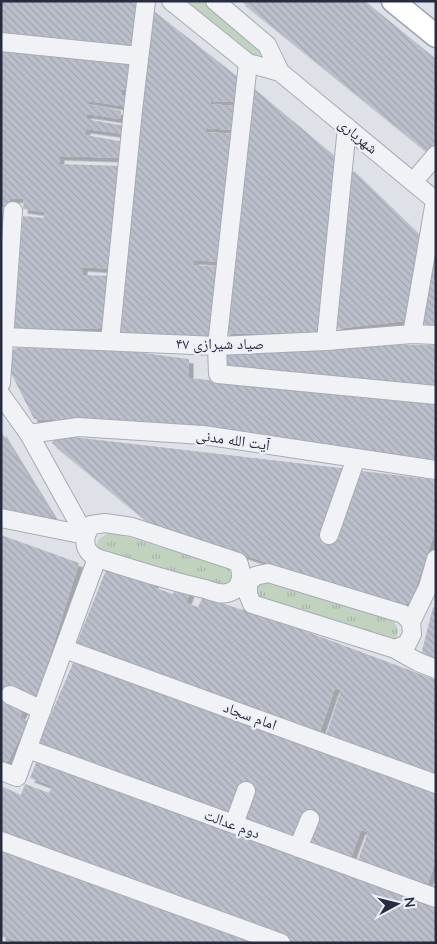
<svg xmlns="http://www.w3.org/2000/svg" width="437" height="944" viewBox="0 0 437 944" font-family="'Nunito Sans','Noto Naskh Arabic',sans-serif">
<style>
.grass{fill:url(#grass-tufts)}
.building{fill:url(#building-back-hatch);filter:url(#shadow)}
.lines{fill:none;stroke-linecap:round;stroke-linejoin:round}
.minor-casing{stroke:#a7abb6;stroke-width:20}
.major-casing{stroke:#9da3b4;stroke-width:25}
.minor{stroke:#f1f2f6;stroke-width:18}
.major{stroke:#fff;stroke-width:22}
.labels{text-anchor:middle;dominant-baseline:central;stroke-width:4.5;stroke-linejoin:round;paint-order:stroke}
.street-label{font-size:15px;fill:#272c40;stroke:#eef0f6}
</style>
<defs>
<pattern id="grass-tufts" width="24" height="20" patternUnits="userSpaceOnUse" patternTransform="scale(1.25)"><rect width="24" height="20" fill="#c1d2bf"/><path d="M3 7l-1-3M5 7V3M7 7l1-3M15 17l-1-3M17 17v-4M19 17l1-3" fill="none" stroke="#a6b4a5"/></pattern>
<pattern id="building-back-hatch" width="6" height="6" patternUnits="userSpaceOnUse" patternTransform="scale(1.25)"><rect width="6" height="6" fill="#bbbfcb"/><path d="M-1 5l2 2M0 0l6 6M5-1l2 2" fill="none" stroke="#a1a4af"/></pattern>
<filter id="shadow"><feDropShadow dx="4.5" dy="4.5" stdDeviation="0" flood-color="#0004"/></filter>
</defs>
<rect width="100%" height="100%" fill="#dee1e8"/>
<path class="grass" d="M185 1H207L262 49 260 58 253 59Z
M108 533 118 534 224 566 230 570 232 582 229 587 102 553 97 546 98 540Z
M269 579 393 620C399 628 400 634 393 641L258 601 255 591 258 585Z"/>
<path class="building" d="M1 1H138L131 47 1 34Z
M241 1H365L436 59V148L430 154Z
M150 8 238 77 237 102 211 101 210 104 235 106 232 130 206 128 205 132 231 134 220 262 194 260V265L221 267 213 332 208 336 123 332 116 326Z
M1 46 130 60 127 90H122V95H128V107L89 101 88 103V104L121 111 120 119 87 114 86 119 125 126 124 134 86 129 85 135 124 142 122 158 60 156V164L122 166 111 269 83 267V275L111 276 108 324 101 328 12 330 23 216 44 218V212L23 209 24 199 10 198 9 207H1Z
M251 86 336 157 320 332 225 334Z
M354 171 421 236 410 317 405 321 335 329 350 174Z
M1 213 9 214 1 285Z
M436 245V325L424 324 420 321Z
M378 345H436V390L222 367V353Z
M16 348 113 349 189 359V378L436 404V464L195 427 34 419 10 371 11 352Z
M1 431 54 517 45 524 1 509Z
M56 435 348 469 322 537 335 541 362 471 436 480V529L411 601 402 606 153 526 52 443Z
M1 535 79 563 36 700 26 705 20 717 28 721 9 760 1 765Z
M108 565 155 581 153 587 173 594 175 588 190 592 186 603 198 607 203 597 289 625 436 680V779L325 739 341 690 335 688 319 735 123 664 125 659 113 655 112 660 76 645Z
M433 607 436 608V661L421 655Z
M74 661 436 792V861L426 888 357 863 368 832 361 830 350 860 232 819 44 750 39 742Z
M38 758 436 906V943H300L1 835V786L21 795 25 784 49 793 52 786 30 778Z
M1 847 262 943H23L1 936Z"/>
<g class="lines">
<defs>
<path id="minor" d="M171 1 248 63 280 72
M215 1 267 45 280 72 436 201
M1 42 139 56
M248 63 217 346 218 374 436 395
M413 182 436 155
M412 334 435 201
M4 337 217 346 326 341 412 334 436 335
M110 341 133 110 146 1
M326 341 347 127
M1 383 13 211
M1 395 29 434 85 535
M29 434 78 427 203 435 436 470
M1 518 85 535
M105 523 132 527 238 562C243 574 243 589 227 593 221 595 211 591 205 589 168 581 133 569 97 558 82 550 83 538 91 525Z
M329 535 356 458
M411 622 428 587 436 559
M65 649 436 784
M395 649 407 644 412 634 411 622 403 614 268 573 255 576 248 583V594L252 604 395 649 418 662 436 669
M10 695 42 710
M28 749 436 898
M1 771 17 777 97 558
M234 824 246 791
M1 841 281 943
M298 848 310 819"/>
<path id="major" d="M393 1 436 36"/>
</defs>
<use href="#minor" class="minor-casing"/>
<use href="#major" class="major-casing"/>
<use href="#minor" class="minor"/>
<use href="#major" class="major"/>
</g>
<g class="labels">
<g class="street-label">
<text transform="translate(358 136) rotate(40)">شهریاری</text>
<text x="220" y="344">صیاد شیرازی ۴۷</text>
<text transform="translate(233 440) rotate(8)">آیت الله مدنی</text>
<text transform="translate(250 716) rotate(20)">امام سجاد</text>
<text transform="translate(232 824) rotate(20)">دوم عدالت</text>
</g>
</g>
<rect width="437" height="944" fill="none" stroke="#272c40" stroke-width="5"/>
<g transform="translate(397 904) rotate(83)" stroke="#eef0f6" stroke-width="4" paint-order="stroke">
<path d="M0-4L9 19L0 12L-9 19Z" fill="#272c40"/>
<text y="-8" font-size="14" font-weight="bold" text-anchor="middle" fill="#272c40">N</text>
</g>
</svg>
